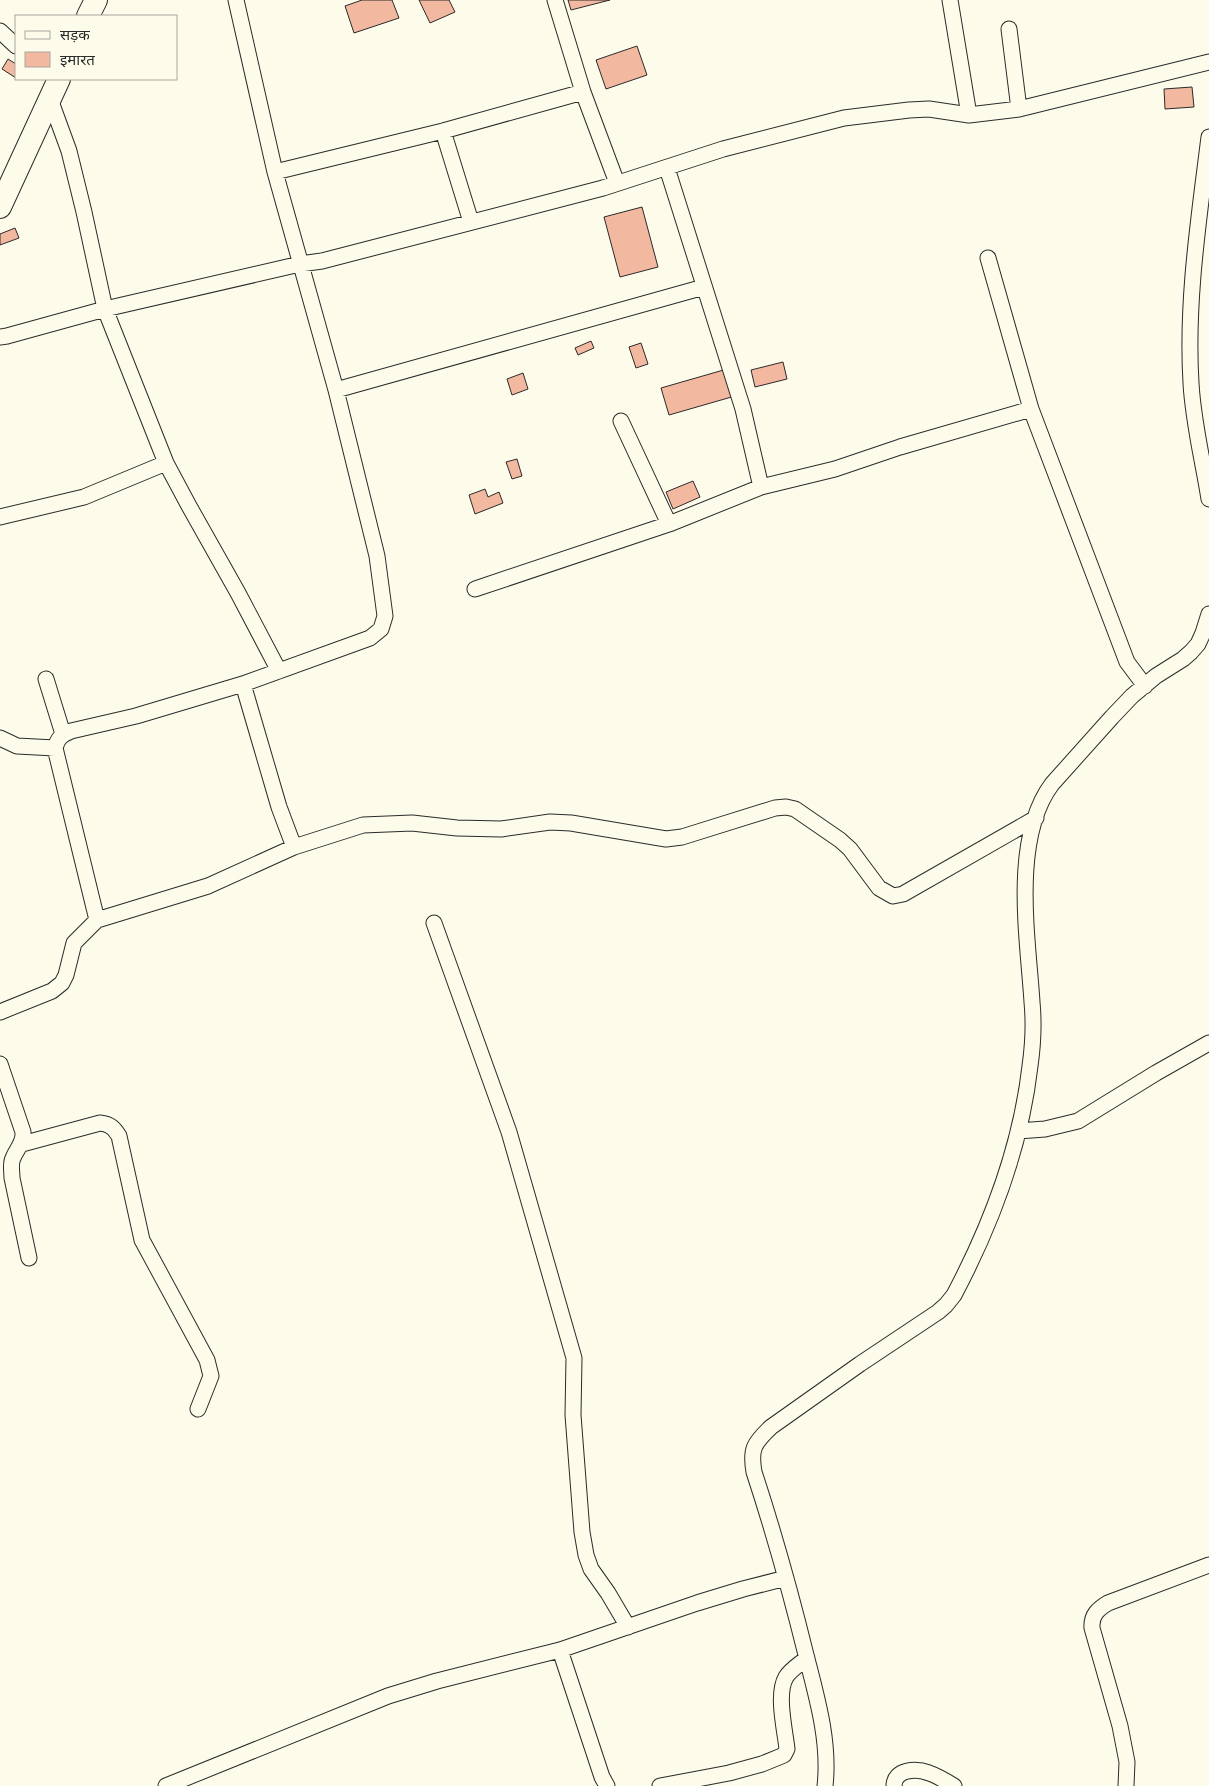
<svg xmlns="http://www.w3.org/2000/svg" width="1209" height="1786" viewBox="0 0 1209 1786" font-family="'PT Sans Narrow','Noto Sans Devanagari',sans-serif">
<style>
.building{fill:#f2b8a0;stroke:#2b2b2b}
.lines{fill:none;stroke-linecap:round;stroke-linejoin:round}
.street-casing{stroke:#2b2b2b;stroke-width:17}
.primary-casing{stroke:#2b2b2b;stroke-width:24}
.street{stroke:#fdfbea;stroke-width:15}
.primary{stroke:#fdfbea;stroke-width:22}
</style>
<rect width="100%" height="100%" fill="#fdfbea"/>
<path class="building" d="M362 0H392L399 18 354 33 345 6Z
M419 0H449L455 12 430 23Z
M568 0H610L571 10Z
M637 46 647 75 606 89 596 60Z
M8 59 16 64V78L2 69Z
M1192 87 1194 107 1165 109 1164 89Z
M642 207 658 267 620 277 604 217Z
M15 228 19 238 0 245V234Z
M591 341 594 348 578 355 575 348Z
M641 343 648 364 636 368 629 347Z
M783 362 787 379 755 387 751 370Z
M727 369 735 396 669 415 661 388Z
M523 373 528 389 512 395 507 379Z
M517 459 522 476 512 479 506 462Z
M693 481 700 497 673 509 666 492Z
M485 489 488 497 499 492 503 503 475 514 469 495Z"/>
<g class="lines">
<defs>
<path id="street" d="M555 0 583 92 617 183
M950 0 969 115
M1009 29 1019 109
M0 31 16 46
M50 99 69 151 84 212 105 309 166 463 189 506 238 593 279 671
M443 131 471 222
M1209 137C1199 218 1186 301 1191 383 1193 422 1203 461 1209 499
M667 168 743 409 761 487
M275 172 443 131 583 92
M988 258 1031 409 1127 662 1145 686
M0 337 7 336 105 309 300 264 322 261 603 188 723 149 844 118 909 110 929 109 969 115 1019 109 1209 62
M336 390 704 287
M621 421 669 524
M0 517 84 497 166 463
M475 589 669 524 761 487 835 469 900 447 1031 409
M46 679 63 734
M243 684 279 807 294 847
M0 738 17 746 55 748
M97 920 55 748C58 738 61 735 71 731L136 716 243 684 370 638 381 629 385 616 377 556 336 390 275 172 236 0
M434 923 509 1132 574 1358 573 1415 582 1532 586 1555 591 1569 608 1593 628 1627
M0 1012 52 991 62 983 66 975 74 943 97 920 208 886 294 847 363 825 412 823 457 828 501 829 550 822 571 823 666 839 682 837 775 808 786 807 795 809 840 840 850 849 879 888 893 896 903 894 1036 818
M0 1064 23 1132C24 1143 17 1148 13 1158 10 1164 12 1171 12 1178L29 1258
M1018 1131 1045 1129 1078 1121 1156 1073 1209 1043
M22 1144 100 1123C110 1124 114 1128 119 1136L142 1240 207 1360 211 1376 198 1409
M560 1650 602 1777 607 1786
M166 1786 388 1696 437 1681 560 1650 697 1603 743 1589 786 1578
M660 1786 729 1773 762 1764 784 1755 787 1749C785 1730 776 1694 786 1677 791 1669 800 1664 807 1658
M825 1786C830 1742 817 1698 806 1655 791 1594 774 1533 754 1472 750 1449 754 1443 771 1427L860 1364 938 1312 946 1305 954 1295C991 1225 1021 1145 1030 1066 1033 1045 1034 1023 1032 1002 1028 938 1011 839 1052 784L1112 717 1132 696 1156 676 1183 659 1191 652 1198 644 1203 633 1209 614
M894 1786C894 1769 916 1768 929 1773 938 1776 946 1781 954 1786
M1126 1786 1127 1762 1120 1726 1092 1628C1091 1615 1098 1609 1108 1603L1209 1565"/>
<path id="primary" d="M88 16 96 0
M0 207 59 79"/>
</defs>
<use href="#street" class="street-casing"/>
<use href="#primary" class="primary-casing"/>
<use href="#street" class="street"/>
<use href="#primary" class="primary"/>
</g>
<rect x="15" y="15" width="162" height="65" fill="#fdfbea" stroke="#a9a89e"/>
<rect x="25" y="31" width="25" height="8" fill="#fdfbea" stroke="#a9a89e"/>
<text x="60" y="40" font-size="15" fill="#2b2b2b">सड़क</text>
<rect x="25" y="52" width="25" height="15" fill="#f2b8a0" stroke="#a9a89e"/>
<text x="60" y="65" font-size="15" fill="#2b2b2b">इमारत</text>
</svg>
